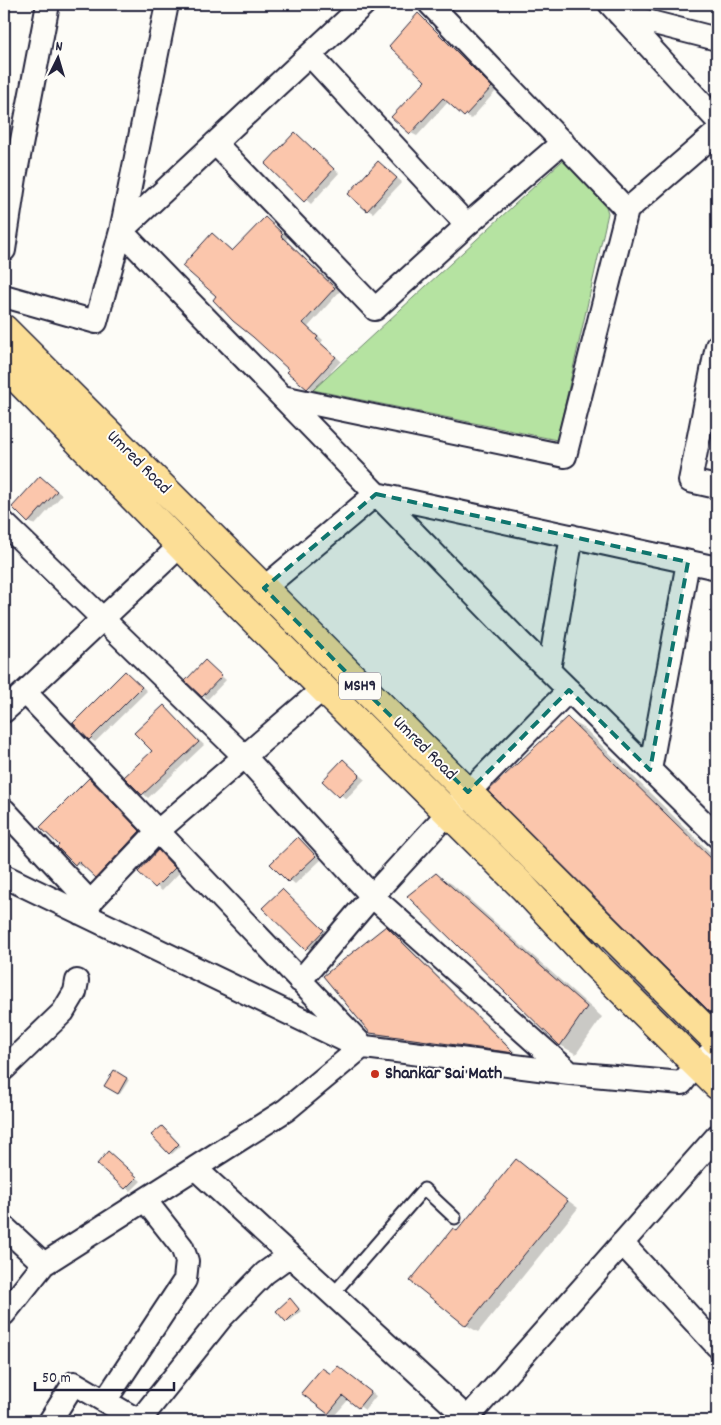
<svg xmlns="http://www.w3.org/2000/svg" width="721" height="1425" viewBox="0 0 721 1425" font-family="Dekko,sans-serif">
<style>
.green{fill:#b5e3a1;stroke:#6c826e}
.shadow{fill:#0003}
.building{fill:#fbc6ac;stroke:#22223b}
.lines{fill:none;stroke-linecap:round;stroke-linejoin:round}
.lane-casing{stroke:#22223b;stroke-width:15}
.street-casing{stroke:#22223b;stroke-width:26}
.primary-casing{stroke:#22223b;stroke-width:31}
.lane{stroke:#fdfcf7;stroke-width:11}
.street{stroke:#fdfcf7;stroke-width:22}
.primary{stroke:#fcde96;stroke-width:28}
.marked{fill:#0f766e;fill-opacity:0.2;stroke:#0f766e;stroke-width:4;stroke-dasharray:10 6;stroke-linejoin:round}
.poi-dot{fill:#c8321e;stroke:#fdfcf7;stroke-width:2}
.labels{text-anchor:middle;dominant-baseline:central;stroke-width:4;stroke-linejoin:round;paint-order:stroke}
.shield{fill:#fdfcf7;stroke:#646373;stroke-width:1}
.shield-label{font-size:16px;font-weight:bold;fill:#22223b}
.street-label{font-size:18px;fill:#22223b;stroke:#fdfcf7}
.poi-label{font-size:18px;font-weight:bold;fill:#22223b;stroke:#fdfcf7;text-anchor:start}
</style>
<rect width="100%" height="100%" fill="#fdfcf7"/>
<filter id="ink" filterUnits="userSpaceOnUse"><feTurbulence type="fractalNoise" baseFrequency=".02" numOctaves="2"/><feDisplacementMap in="SourceGraphic" scale="10" xChannelSelector="R" yChannelSelector="G"/><feConvolveMatrix kernelMatrix="1 2 1 2 8 2 1 2 1" color-interpolation-filters="sRGB"/></filter>
<g filter="url(#ink)">
<path class="green" d="M563 160 605 203 608 213 557 440 313 390Z"/>
<path class="shadow" d="M419 15 496 91 471 119 449 101 417 136 411 133 426 80Z
M295 133 339 173 311 204 267 164Z
M378 163 402 182 373 213 368 210Z
M265 218 288 237 286 240 340 291 308 327 323 340 321 343 341 361 313 391 218 296 213 235 234 252Z
M40 478 62 495 35 525 29 522Z
M205 662 226 680 208 699 203 696Z
M126 672 147 691 95 742 90 739Z
M164 707 204 745 148 798 126 777 154 751Z
M567 719 584 728 717 859V1016L490 791Z
M344 761 365 779 346 799 324 781Z
M89 780 145 835 102 880 83 865 81 867 76 864Z
M299 838 321 860 295 884 272 864Z
M158 852 180 872 162 891 139 872Z
M436 875 452 884 602 1017 576 1054 560 1045Z
M282 891 329 934 312 952 263 908Z
M386 927 392 931 518 1055 377 1036 371 1032Z
M114 1072 129 1080 120 1094 106 1085Z
M164 1128 181 1146 172 1154 170 1153Z
M109 1153 141 1181 131 1191 126 1188Z
M516 1161 578 1208 478 1332 466 1325 458 1232Z
M292 1301 301 1311 289 1322 287 1321Z
M344 1371 376 1396 365 1410 349 1399 334 1416 328 1413 331 1375Z"/>
<path class="building" d="M418 13 492 87 464 117 443 98 410 134 391 117 425 81 389 46Z
M295 132 334 169 304 202 265 164Z
M378 161 397 178 367 211 348 194Z
M265 217 283 234 281 236 335 288 303 323 318 337 316 339 336 357 307 389 287 372 289 370 253 337 233 321 213 300 216 296 182 266 212 233 232 251Z
M40 476 57 491 28 523 12 507Z
M205 660 222 676 202 697 185 681Z
M125 671 142 687 89 740 73 723Z
M164 705 199 742 142 795 124 777 152 751 134 733Z
M567 717 717 864V1019L488 791Z
M343 759 360 775 339 797 322 781Z
M89 778 140 831 96 878 78 861 75 865 57 847 59 845 40 827Z
M298 837 316 856 288 882 270 864Z
M158 850 175 868 155 888 138 872Z
M436 873 587 1007 560 1046 407 896Z
M282 889 324 930 305 950 262 908Z
M386 926 387 927 514 1053 370 1033 323 976Z
M114 1070 127 1078 118 1094 104 1086Z
M162 1126 179 1144 169 1154 151 1135Z
M108 1151 137 1177 125 1189 97 1164Z
M516 1159 568 1201 466 1326 410 1281 453 1228 457 1231Z
M290 1298 299 1309 286 1322 276 1311Z
M338 1366 371 1392 358 1408 343 1396 328 1414 301 1393 322 1368 331 1374Z"/>
<g class="lines">
<defs>
<path id="lane" d="M333 1294 424 1189 455 1218"/>
<path id="street" d="M610 4 717 120
M619 14 717 39
M310 55 467 225 563 142
M215 143 375 309 467 225
M627 210 717 132
M121 231 364 4
M121 231 167 4
M4 250 15 177 48 4
M4 296 96 322 121 231 518 640 717 836
M717 346 690 481 717 487
M282 397 565 456 627 210 430 4
M4 523 244 756 372 896 570 1073
M264 588 376 494 717 568
M549 670 572 536
M25 692 181 545
M4 711 25 692 363 1046 286 1110 44 1264 4 1227
M650 770 688 562
M4 810 91 903
M4 876 357 1046 570 1073 682 1083 697 1064 717 1048
M80 913 158 831 325 687
M300 981 372 896 448 813 569 690
M4 1069 63 1012 75 992 77 981
M195 1168 467 1418
M622 1243 717 1346
M4 1314 44 1264
M105 1401 185 1280 187 1261 182 1247 145 1200
M50 1421 74 1383 139 1421
M139 1421 222 1317 265 1273 290 1255
M465 1421 717 1136"/>
<path id="primary" d="M4 329 717 1041
M4 365 212 578 523 887 594 963 717 1085"/>
</defs>
<use href="#lane" class="lane-casing"/>
<use href="#street" class="street-casing"/>
<use href="#primary" class="primary-casing"/>
<use href="#lane" class="lane"/>
<use href="#street" class="street"/>
<use href="#primary" class="primary"/>
</g>
</g>
<path class="marked" d="M376 494 688 562 650 770 569 690 468 792 345 671 264 588Z"/>
<circle class="poi-dot" cx="375" cy="1074" r="5"/>
<g class="labels">
<rect class="shield" x="339" y="672.5" width="42" height="27" rx="4"/>
<g class="shield-label">
<text x="360" y="686">MSH9</text>
</g>
<g class="street-label">
<text transform="translate(138 463) rotate(45)">Umred Road</text>
<text transform="translate(424 749) rotate(45)">Umred Road</text>
</g>
<g class="poi-label">
<text x="385" y="1074">Shankar Sai Math</text>
</g>
</g>
<rect width="721" height="1425" fill="none" stroke="#fdfcf7" stroke-width="20"/>
<rect x="10" y="10" width="701" height="1405" fill="none" stroke="#22223b" stroke-width="2" filter="url(#ink)"/>
<g transform="translate(58 58) rotate(5)" stroke="#fdfcf7" stroke-width="4" paint-order="stroke">
<path d="M0-4L9 19L0 12L-9 19Z" fill="#22223b"/>
<text y="-8" font-size="14" font-weight="bold" text-anchor="middle" fill="#22223b">N</text>
</g>
<path d="M35 1382v8h139v-8" fill="none" stroke="#22223b" stroke-width="2.5"/>
<text x="42" y="1382" font-size="15" fill="#22223b" stroke="#fdfcf7" stroke-width="4" paint-order="stroke">50 m</text>
</svg>
